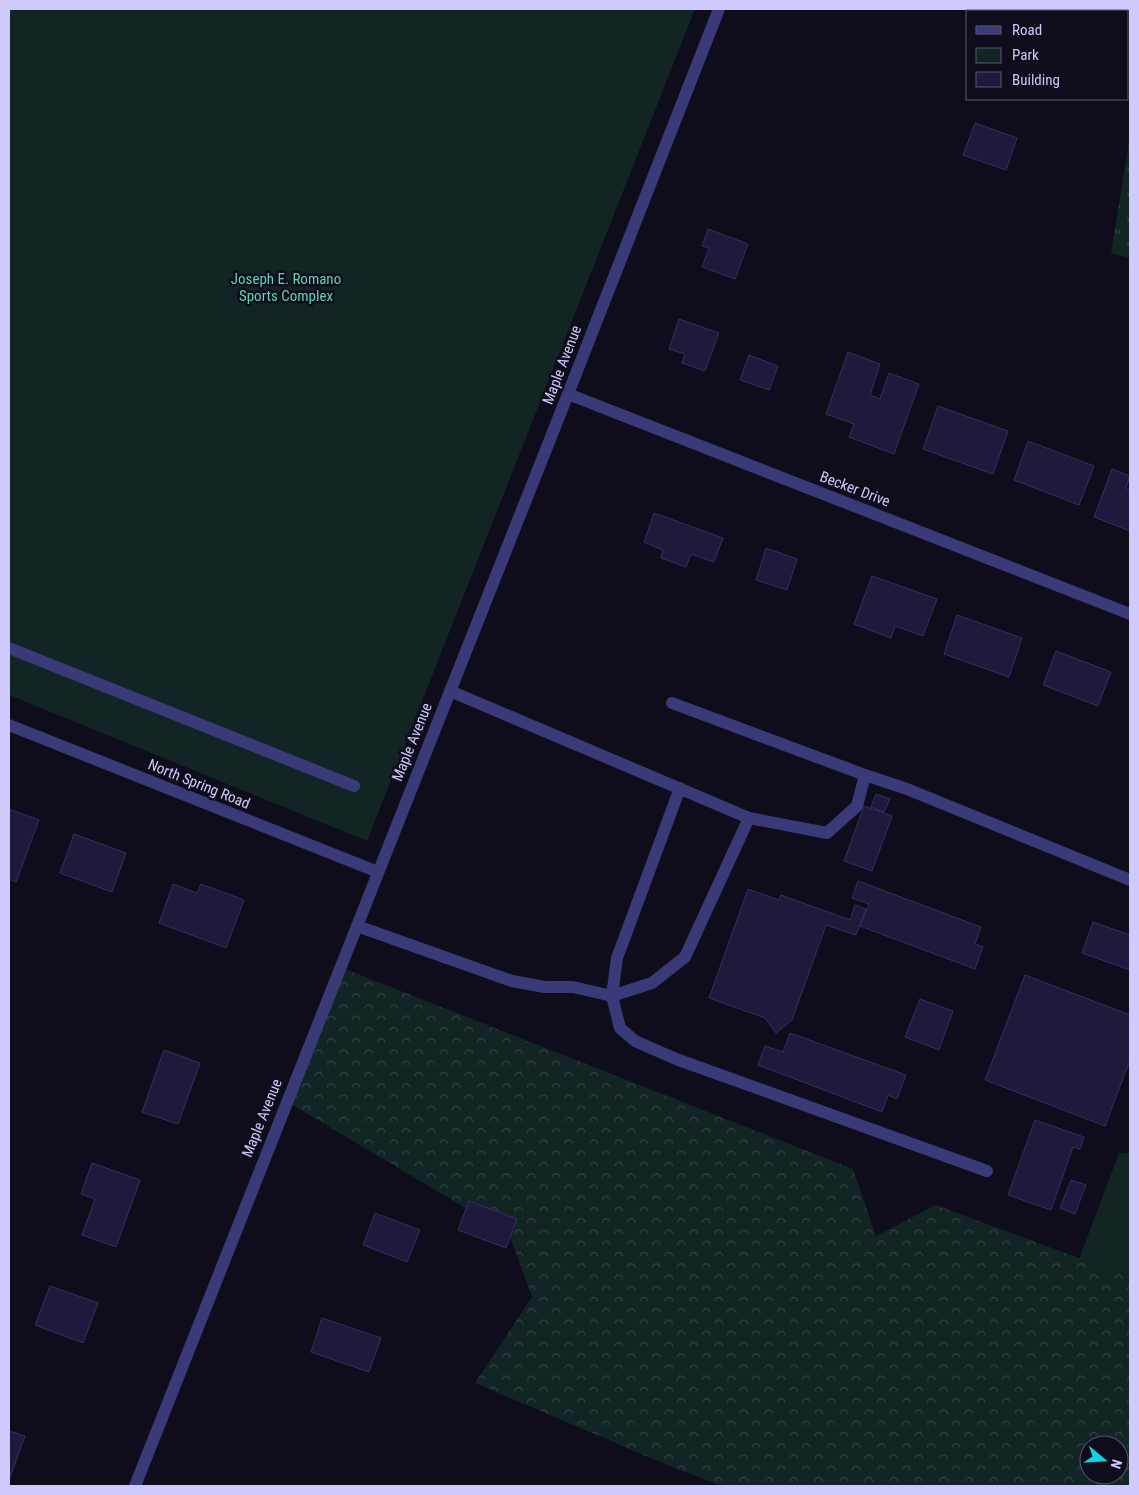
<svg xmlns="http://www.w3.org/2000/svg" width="1139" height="1495" viewBox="0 0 1139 1495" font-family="'Roboto Condensed',sans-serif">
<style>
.grass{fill:url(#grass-tufts)}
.forest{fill:url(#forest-crowns);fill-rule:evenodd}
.green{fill:#102524}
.building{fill:#1f1a3b;stroke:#372d66}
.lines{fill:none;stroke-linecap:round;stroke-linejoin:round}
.service{stroke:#3b3a78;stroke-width:12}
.minor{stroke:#3b3a78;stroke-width:12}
.labels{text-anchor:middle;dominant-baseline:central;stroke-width:5;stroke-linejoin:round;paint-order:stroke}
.park-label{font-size:15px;fill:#5dd5b3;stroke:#0f0c1c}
.street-label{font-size:15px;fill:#cecafc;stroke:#0f0c1c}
</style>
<defs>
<pattern id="grass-tufts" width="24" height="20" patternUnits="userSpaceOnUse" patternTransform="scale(1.25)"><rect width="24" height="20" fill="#102524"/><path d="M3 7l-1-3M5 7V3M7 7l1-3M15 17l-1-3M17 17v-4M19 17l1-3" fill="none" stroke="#324345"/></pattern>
<pattern id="forest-crowns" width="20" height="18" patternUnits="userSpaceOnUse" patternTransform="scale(1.25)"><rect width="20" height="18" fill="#102524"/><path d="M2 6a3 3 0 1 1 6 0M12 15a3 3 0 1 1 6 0" fill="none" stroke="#324345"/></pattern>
</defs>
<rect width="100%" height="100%" fill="#0f0c1c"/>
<path class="grass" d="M1130 135V258L1111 253Z"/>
<path class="forest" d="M340 967 853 1169 876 1236 936 1205 1130 1277V1486H722L667 1465 475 1383 532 1297 509 1234 286 1101ZM1089 1445H1119V1475H1089Z"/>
<path class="green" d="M9 9H695L367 841 9 695Z
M1119 1153H1130V1277L1079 1259Z"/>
<path class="building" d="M975 123 1017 138 1006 170 963 155Z
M708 229 748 244 735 279 702 267 709 248 702 246Z
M679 319 719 333 705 371 682 363 685 354 669 349Z
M848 352 880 364 870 395 880 399 889 373 919 384 894 454 849 437 854 424 826 414Z
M749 355 778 366 769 390 740 380Z
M938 406 1008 431 993 474 923 449Z
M1028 441 1094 466 1079 505 1014 480Z
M1112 469 1130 476 1126 488 1130 490V531L1094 517Z
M654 513 723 538 714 562 691 554 686 567 661 558 663 550 644 542Z
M766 548 797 559 787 590 756 580Z
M872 576 937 599 923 636 895 626 891 638 854 624Z
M957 615 1022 638 1009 677 944 654Z
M1056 651 1111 672 1098 706 1043 685Z
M876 794 890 799 884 812 871 807Z
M864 806 892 816 872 871 844 861Z
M9 809 39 820 16 882 9 879Z
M74 834 126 853 112 892 60 873Z
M858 881 981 927 975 944 983 947 975 969 860 926 869 904 852 898Z
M173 884 197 893 201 884 244 900 226 948 159 923Z
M748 889 779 900 781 895 850 920 855 905 866 909 856 935 826 925 792 1020 776 1033 765 1018 709 998Z
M1093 922 1130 935V970L1082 953Z
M1025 975 1130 1015V1060L1105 1126 985 1080Z
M920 999 953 1011 939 1050 905 1037Z
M790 1033 906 1075 897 1099 888 1095 882 1112 758 1065 765 1046 783 1052Z
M164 1050 200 1063 178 1124 142 1112Z
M1035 1120 1084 1137 1080 1149 1073 1147 1051 1210 1008 1195Z
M92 1163 140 1180 116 1247 82 1235 95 1199 81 1194Z
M1071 1180 1086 1185 1075 1214 1060 1208Z
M469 1201 517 1219 506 1248 458 1230Z
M375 1213 420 1230 407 1262 363 1245Z
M50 1286 98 1303 83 1343 35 1325Z
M322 1318 381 1338 369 1372 311 1352Z
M9 1431 25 1436 9 1480Z"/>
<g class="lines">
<path class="service" d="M9 648 354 786
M450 691 749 818
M672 703 865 775
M680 788 617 958 612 996 620 1028 635 1041 676 1059 987 1171
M357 926 512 981 545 987H573L612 996 652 983 685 957 749 818 827 833 857 806 865 775 907 789 1130 880"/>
<path class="minor" d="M568 394 1130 614
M9 725 378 872
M135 1486 568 394 719 9"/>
</g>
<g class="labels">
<g class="park-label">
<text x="286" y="279">Joseph E. Romano<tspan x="286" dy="17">Sports Complex</tspan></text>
</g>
<g class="street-label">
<text transform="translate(562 365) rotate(-69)">Maple Avenue</text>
<text transform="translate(855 489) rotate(21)">Becker Drive</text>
<text transform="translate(412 742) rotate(-68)">Maple Avenue</text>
<text transform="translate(199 784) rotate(22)">North Spring Road</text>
<text transform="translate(262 1118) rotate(-68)">Maple Avenue</text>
</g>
</g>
<rect width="1139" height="1495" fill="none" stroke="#cecafc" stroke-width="20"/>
<rect x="966" y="10" width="162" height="90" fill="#0f0c1c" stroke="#5b5876"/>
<rect x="976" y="26" width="25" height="8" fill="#3b3a78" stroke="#5b5876"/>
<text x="1012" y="35" font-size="15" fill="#cecafc">Road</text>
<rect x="976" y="48" width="25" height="15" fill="#102524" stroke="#5b5876"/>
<text x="1012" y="60" font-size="15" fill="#cecafc">Park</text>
<rect x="976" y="72" width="25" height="15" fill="#1f1a3b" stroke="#5b5876"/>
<text x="1012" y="85" font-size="15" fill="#cecafc">Building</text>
<g transform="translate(1104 1460) rotate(108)"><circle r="24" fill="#0f0c1c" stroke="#5b5876"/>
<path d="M0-4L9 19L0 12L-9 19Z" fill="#0fd5e3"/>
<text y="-8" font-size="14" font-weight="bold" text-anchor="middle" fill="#cecafc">N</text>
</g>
</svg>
